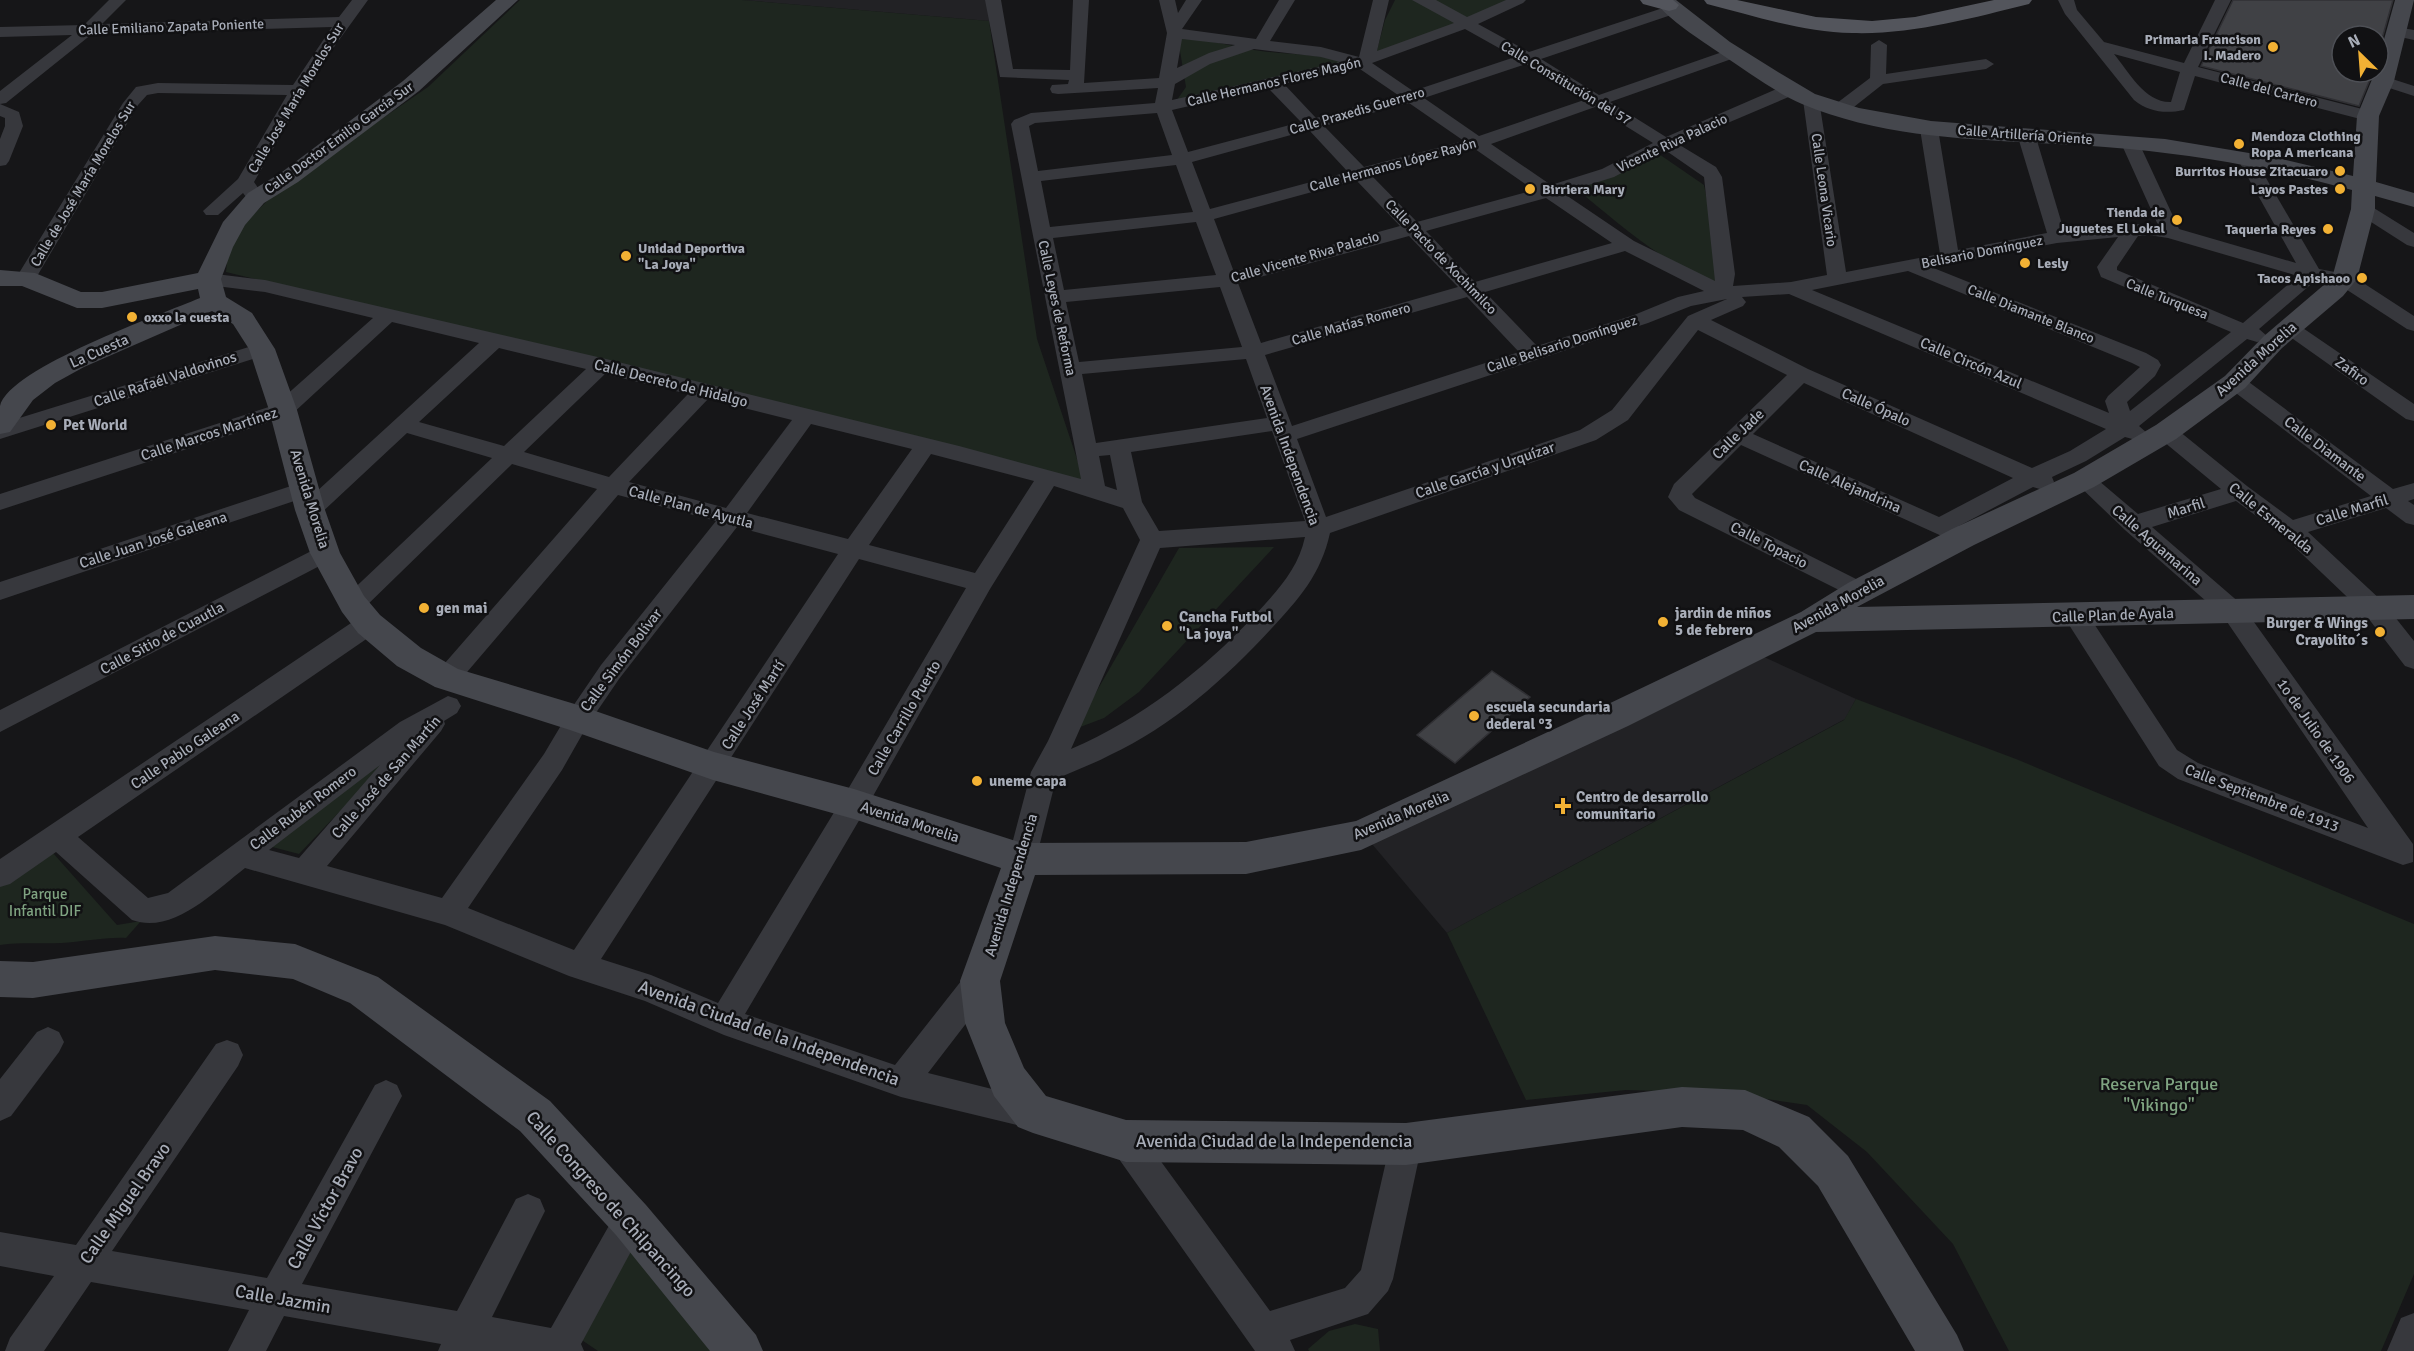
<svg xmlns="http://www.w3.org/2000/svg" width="2414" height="1351" viewBox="0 0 2414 1351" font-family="Signika,sans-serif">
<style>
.built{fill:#222225}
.green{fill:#1e261f}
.building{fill:#404145;stroke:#303034;stroke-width:1.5}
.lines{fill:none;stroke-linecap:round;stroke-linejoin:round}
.street{fill:#37383d;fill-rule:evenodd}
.secondary{fill:#45474d;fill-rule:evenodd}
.primary{fill:#53555c;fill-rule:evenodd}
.poi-dot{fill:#f2b134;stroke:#111113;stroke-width:2}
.labels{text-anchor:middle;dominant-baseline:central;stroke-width:5;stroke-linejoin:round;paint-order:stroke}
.far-street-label{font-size:14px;fill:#a8adb8;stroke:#111113}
.far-poi-label{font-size:14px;font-weight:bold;fill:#a8adb8;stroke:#111113;text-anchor:end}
.street-label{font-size:15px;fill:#a8adb8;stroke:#111113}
.poi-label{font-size:15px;font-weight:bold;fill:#a8adb8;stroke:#111113;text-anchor:start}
.park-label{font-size:15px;fill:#7fa381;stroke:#111113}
.near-street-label{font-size:18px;fill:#a8adb8;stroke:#111113}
.near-park-label{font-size:18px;fill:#7fa381;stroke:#111113}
</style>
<rect width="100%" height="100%" fill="#161618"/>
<path class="built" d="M742 0H988L989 21Z
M1753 652 1856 699 1845 719 1447 933 1372 844Z"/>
<path class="green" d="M520 0H742L989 21 1037 339 1085 483 226 272 229 239 277 191 428 87Z
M1395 0H1526L1376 54 1385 20Z
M1178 39C1206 38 1233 47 1261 51 1293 55 1321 54 1354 63L1174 104 1186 87Z
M1656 152 1704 185 1719 263 1720 287C1665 265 1619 224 1574 187Z
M1274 547 1139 692 1104 718 1075 729 1179 548Z
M1856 699 2016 759 2414 924V1274L2381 1351H2009L1953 1244 1867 1152 1807 1105 1727 1093 1626 1090 1526 1100 1447 933 1844 720Z
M428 719 299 854 261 844Z
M53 853 117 925 141 921 126 938C104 937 83 942 61 943 40 944 21 942 0 945V886Z
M628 1246 713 1351H598L573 1334Z
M1355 1324 1378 1329 1380 1351H1309L1308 1349 1329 1331Z"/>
<path class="building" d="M2233 0H2393L2378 53V36H2342V72H2373L2359 106 2201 66Z
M1492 671 1530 697 1455 763 1417 735Z"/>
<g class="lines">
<path class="street" d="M109 0H126L102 24 339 17 352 0H368L321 65 254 182 265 198 262 202H250L243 193 218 215H206L203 211 238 179 287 95 158 93 147 95 138 105 36 278 33 282H19L16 278 123 103 136 87 158 83 293 85 332 27 92 34 6 103 0 104 19 112 23 126 9 161 6 165 0 166V139L5 126V118L0 116V91L72 35 0 37V27L84 25Z
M985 0H1001L1013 69 1070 70 1073 0H1089L1084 83 1159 78 1167 33 1159 0H1175L1178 13 1186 0H1202L1182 29 1256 39 1279 0H1295L1270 41 1321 47 1359 57 1373 0H1389L1377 51 1454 23 1412 0H1436L1467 17 1506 0H1526L1523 3 1478 24 1529 52 1675 4 1680 6 1683 9 1680 12 1541 59 1599 95 1728 50H1740L1742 53 1740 56 1610 102 1666 137 1786 85H1798L1800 89 1798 93 1678 144 1716 167 1722 177 1735 274 1733 286 1791 282 1827 275 1803 100 1811 95 1819 100 1846 272 1940 254 1920 129 1923 125H1935L1938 129 1958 250 2047 233 2017 134 2020 130H2032L2035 134 2064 231 2132 224 2158 225 2121 143 2124 139H2136L2139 143 2179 229 2296 263 2237 158 2240 154H2252L2319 269 2351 275 2414 316V331L2407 329 2338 284 2316 280 2259 329 2267 336 2264 340 2257 342 2247 339 2139 426 2147 433 2144 438 2136 440 2125 437 2086 461 2052 477 2054 482 2051 487 2043 490 2033 487 1959 526 1967 534 1963 540 1955 542 1741 445 1692 494 1695 498 1868 585 1871 591 1868 597 1859 600 1679 510 1668 497 1674 484 1787 375 1698 330 1628 420 1596 440 1330 533C1321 574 1299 599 1271 629 1227 677 1171 727 1110 755 1093 764 1074 771 1056 779L1036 859 1032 868 1022 871 1012 868 1008 859 1031 772 1048 741 1140 540 1123 508 1054 486 990 589 864 812 745 1014 895 1065 969 971 980 967 991 971 995 981 991 991 928 1073 1044 1102 1049 1113 1044 1124 1033 1129 901 1097 724 1035 645 1001 569 976 445 925 245 868C215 891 173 935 132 920L56 852 10 884 0 887V859L360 617 369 615 378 617 381 624 378 631 78 837 148 898 168 893 400 722 448 696 457 699 461 706 457 713 444 721 445 724 441 731 327 866 442 898 544 754 569 712 601 665 716 521 618 495 456 685 447 688 438 685 434 678 438 671 597 489 512 464 362 610 353 613 344 610 341 604 344 598 492 458 407 433 318 516 310 518 302 516 299 510 312 495 0 600V582L306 481 314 483 317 489 316 492 479 343 392 322 291 415 0 510V494L275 405 373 318 265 292 208 285 201 283 198 279 201 275 208 273 265 280 602 358 959 446 1081 479 1011 124 1014 120 1031 113 1155 103 1158 88 1058 94 1052 93 1050 89 1052 85 1068 84 1069 80 1000 77ZM1465 29 1515 57 1413 91 1372 63ZM1182 39 1235 45 1209 53 1177 68ZM1254 49 1321 57 1340 62 1172 100 1175 84 1210 64ZM1526 64 1584 100 1479 136 1424 98ZM1357 67 1398 95 1316 118 1284 84ZM1268 88 1301 122 1188 152 1172 110ZM1409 103 1464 141 1364 167 1324 126ZM1595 107 1653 143 1602 169 1551 185 1491 144ZM1157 113 1172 155 1038 171 1029 126 1035 123ZM1309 130 1348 172 1210 209 1192 162ZM1475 149 1534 190 1417 222 1372 176ZM1665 150 1704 177 1715 281 1634 241 1563 193 1614 177ZM1176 165 1193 212 1050 227 1041 181ZM1356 180 1400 226 1234 272 1214 219ZM1546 198 1612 243 1475 282 1426 231ZM1196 222 1216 275 1064 290 1053 238ZM2149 235 2168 238 2298 276 2243 323 2117 270V267L2138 236ZM1409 236 1458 287 1261 343 1238 283ZM2118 237 2097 267 2101 277 2231 332 2130 411 2127 402 2155 376 2161 365 2158 360 2146 353 1931 267 2057 243ZM1625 251 1704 291 1678 297 1634 315 1537 346 1485 292ZM1908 271 2132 363 2140 367 2108 396 2105 401 2109 413 1812 290ZM1220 287 1242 347 1079 362 1066 302ZM1789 294 2106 429 2070 451 2032 468 1808 369 1711 320 1743 306 1746 302 1742 297ZM1467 297 1519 352 1292 426 1265 355ZM1727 299 1688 316 1612 410 1580 430 1326 517 1297 439 1648 323 1691 306ZM499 348 586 369 504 446 419 422ZM1246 359 1267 418 1096 443 1082 374ZM605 374 688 394 609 477 524 452ZM1804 383 2013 478 1939 517 1753 434ZM708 399 792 420 726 508 629 482ZM811 424 912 449 848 539 747 513ZM1272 431 1305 521 1159 531 1142 502 1131 452ZM931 454 1034 481 975 573 869 545ZM1110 455 1117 490 1105 486 1099 456ZM737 527 838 554 574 950 468 908 562 770 587 726 619 679ZM1305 537C1298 570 1276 592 1254 616 1202 671 1141 719 1071 749L1160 548ZM859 559 966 588 844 796 718 1003 651 975 601 959ZM380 765 299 858 269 850Z
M2058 0H2074L2077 10 2104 42 2184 63 2215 0H2231L2198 67 2374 112 2376 116 2374 120 2368 121 2195 76 2184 110C2165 114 2149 112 2134 100L2065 14ZM2114 54 2180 72 2171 102C2145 103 2129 72 2114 54Z
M2397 27 2414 30V40L2391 35 2389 32 2391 29Z
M1879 40 1887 45 1886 74 1986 59 1994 64 1986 69 1883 84 1845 114H1833L1831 110 1833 106 1870 78 1871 45Z
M2383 76 2414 86V96L2377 84 2375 81 2377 78Z
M2363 203 2369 205 2414 233V247L2407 245 2357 213 2354 209 2357 205Z
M2290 322 2297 324 2414 404V421L2406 419 2283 332 2280 328 2283 324Z
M262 343 269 344 272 349 269 354 0 439V424Z
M2235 375 2242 377 2393 489 2414 483V499L2408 501 2414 505V525L2406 523 2386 508 2308 532 2383 602 2414 641V669L2405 666 2365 614 2282 535 2236 501 2152 527 2241 604 2413 844V862L2403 865 2178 779 2159 766 2064 617 2067 610 2076 608 2085 610 2177 750 2198 763 2368 828 2223 616 2125 530 2073 480 2076 475 2084 472 2092 475 2138 514 2221 489 2158 437 2155 432 2158 427 2166 425 2174 427 2247 486 2293 520 2371 496 2228 387 2225 382 2228 377Z
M325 544 333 547 337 553 333 559 0 732V710Z
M48 1027 59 1032 64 1042 59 1052 11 1116 0 1121V1079L37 1032Z
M227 1040 238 1044 243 1055 238 1066 112 1251 267 1278 375 1085 386 1080 397 1085 402 1096 302 1284 457 1311 516 1199 528 1194 540 1199 545 1211 492 1317 551 1328 619 1208 631 1203 643 1208 648 1220 581 1344 584 1351H438L441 1344 284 1316 266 1351H228L249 1310 91 1282 44 1351H5L10 1338 54 1276 0 1266V1232L76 1245 216 1044Z
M1126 1125 1138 1130 1270 1311 1345 1288 1361 1270 1390 1144 1394 1132 1406 1128 1418 1132 1422 1144 1393 1279 1388 1291 1368 1314 1290 1340 1295 1351H1255L1114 1152 1110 1141 1114 1130Z
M2414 1313V1351H2387L2401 1318Z"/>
<path class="secondary" d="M496 0H518L419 91 298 182 264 203 245 225 233 247 221 279 226 297 252 313 275 349 297 410 325 510 340 553 364 596 380 615 421 648 458 669 578 705 714 752 854 789 1022 843 1246 842 1356 821 1604 706 1801 612 1848 583 1952 529 2074 473 2156 425 2225 376 2264 336 2332 278 2351 209 2352 190C2279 170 2204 156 2129 149 2021 138 1905 147 1802 104 1774 92 1747 71 1721 54 1701 40 1668 20 1654 0H1676L1730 42 1778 72 1815 94 1859 108 1931 121 2165 139 2273 157 2353 176 2357 116 2375 72H2378V61L2395 0H2414L2394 81 2379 116 2376 182 2414 193V207L2375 196V209L2357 279 2343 296 2282 348 2245 388 2176 439 2094 487 1974 545 1857 607 2414 595V619L1816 632 1628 726 1361 850 1246 874 1035 875 1000 981 1005 1023 1024 1068 1046 1096 1126 1120 1406 1123 1682 1087 1745 1090 1809 1117 1848 1156 1957 1335 1964 1351H1915L1818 1186 1779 1147 1743 1130 1682 1127 1406 1165 1126 1162 1033 1133 1018 1127 994 1096 965 1023 960 981 1001 868 854 819 713 780 570 730 435 687 397 666 358 633 342 612 310 553 295 510 269 410 249 349 233 324 212 311 84 367 55 383 33 400 10 432 0 434C0 426 0 415 0 406 9 368 162 314 200 298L198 289 102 308H77L22 286H0V270L35 273 81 292H102L198 273 223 222 248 193 282 172 403 81Z
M215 936 295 944 378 977 550 1101 646 1205 756 1335 763 1351H710L616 1235 520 1131 350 1003 293 979 215 970 33 998 0 997V961L33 962Z"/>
<path class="primary" d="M1640 0H1673L1679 5 1676 9 1669 11 1643 4Z
M1704 0H1737L1816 17 1872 21 1915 17 1994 0H2032L2029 4C1972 18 1911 35 1852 33 1803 32 1754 16 1707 4Z"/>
</g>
<g class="poi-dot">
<circle cx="2273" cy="47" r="6"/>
<circle cx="2239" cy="144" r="6"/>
<circle cx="2340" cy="171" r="6"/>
<circle cx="1530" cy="189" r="6"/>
<circle cx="2340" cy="189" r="6"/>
<circle cx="2177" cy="220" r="6"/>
<circle cx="2328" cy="229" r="6"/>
<circle cx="626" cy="256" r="6"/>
<circle cx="2025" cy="263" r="6"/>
<circle cx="2362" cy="278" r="6"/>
<circle cx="132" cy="317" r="6"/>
<circle cx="51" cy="425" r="6"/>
<circle cx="424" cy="608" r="6"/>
<circle cx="1663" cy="622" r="6"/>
<circle cx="1167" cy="626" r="6"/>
<circle cx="2380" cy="632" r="6"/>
<circle cx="1474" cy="716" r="6"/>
<circle cx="977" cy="781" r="6"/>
<path d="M1560 797h6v6h6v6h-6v6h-6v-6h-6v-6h6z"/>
</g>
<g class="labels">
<g class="far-street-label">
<text transform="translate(171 27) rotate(-2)">Calle Emiliano Zapata Poniente</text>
<text transform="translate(1274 82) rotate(-13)">Calle Hermanos Flores Magón</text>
<text transform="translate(1566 83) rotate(31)">Calle Constitución del 57</text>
<text transform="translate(2269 90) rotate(15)">Calle del Cartero</text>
<text transform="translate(296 98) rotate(-59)">Calle José María Morelos Sur</text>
<text transform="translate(1357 111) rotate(-16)">Calle Praxedis Guerrero</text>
<text transform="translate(2025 135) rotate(4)">Calle Artillería Oriente</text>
<text transform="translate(339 138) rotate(-36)">Calle Doctor Emilio García Sur</text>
<text transform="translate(1672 143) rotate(-25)">Vicente Riva Palacio</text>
<text transform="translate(1393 165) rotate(-15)">Calle Hermanos López Rayón</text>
<text transform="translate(83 184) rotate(-59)">Calle de José María Morelos Sur</text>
<text transform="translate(1824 190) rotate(82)">Calle Leona Vicario</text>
<text transform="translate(1982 252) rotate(-11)">Belisario Domínguez</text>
<text transform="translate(1305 257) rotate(-16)">Calle Vicente Riva Palacio</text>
<text transform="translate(1441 257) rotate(46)">Calle Pacto de Xochimilco</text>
<text transform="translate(2167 299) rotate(22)">Calle Turquesa</text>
<text transform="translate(1057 308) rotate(78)">Calle Leyes de Reforma</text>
<text transform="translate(2031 314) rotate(22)">Calle Diamante Blanco</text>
<text transform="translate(1351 324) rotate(-16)">Calle Matías Romero</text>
<text transform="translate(1562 344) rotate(-18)">Calle Belisario Domínguez</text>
</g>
<g class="far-poi-label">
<text x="2261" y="39">Primaria Francison<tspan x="2261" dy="16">I. Madero</tspan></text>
<text x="2251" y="136" text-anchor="start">Mendoza Clothing<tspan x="2251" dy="16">Ropa A mericana</tspan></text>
<text x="2328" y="171">Burritos House Zitacuaro</text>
<text x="1542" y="189" text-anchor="start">Birriera Mary</text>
<text x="2328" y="189">Layos Pastes</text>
<text x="2165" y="212">Tienda de<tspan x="2165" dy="16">Juguetes El Lokal</tspan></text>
<text x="2316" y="229">Taqueria Reyes</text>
<text x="638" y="248" text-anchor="start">Unidad Deportiva<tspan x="638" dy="16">"La Joya"</tspan></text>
<text x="2037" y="263" text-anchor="start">Lesly</text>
<text x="2350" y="278">Tacos Apishaoo</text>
<text x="144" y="317" text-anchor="start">oxxo la cuesta</text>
</g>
<g class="street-label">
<text transform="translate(99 351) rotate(-24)">La Cuesta</text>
<text transform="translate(2256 359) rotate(-42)">Avenida Morelia</text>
<text transform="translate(1971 363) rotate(23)">Calle Circón Azul</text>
<text transform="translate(2352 371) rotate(35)">Zafiro</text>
<text transform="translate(165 379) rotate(-18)">Calle Rafaél Valdovinos</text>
<text transform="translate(671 383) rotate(14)">Calle Decreto de Hidalgo</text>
<text transform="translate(1876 407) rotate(24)">Calle Ópalo</text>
<text transform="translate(209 434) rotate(-18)">Calle Marcos Martínez</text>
<text transform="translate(1738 434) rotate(-44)">Calle Jade</text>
<text transform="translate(2325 449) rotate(37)">Calle Diamante</text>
<text transform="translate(1290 455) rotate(70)">Avenida Independencia</text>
<text transform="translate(1485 470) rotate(-19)">Calle García y Urquízar</text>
<text transform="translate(1850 486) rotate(24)">Calle Alejandrina</text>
<text transform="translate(310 499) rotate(73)">Avenida Morelia</text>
<text transform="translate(691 507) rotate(15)">Calle Plan de Ayutla</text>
<text transform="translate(2186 508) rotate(-17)">Marfil</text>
<text transform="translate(2352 510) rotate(-17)">Calle Marfil</text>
<text transform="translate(2271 518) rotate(39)">Calle Esmeralda</text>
<text transform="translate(153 540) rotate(-18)">Calle Juan José Galeana</text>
<text transform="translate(1769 545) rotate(27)">Calle Topacio</text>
<text transform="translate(2157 545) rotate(41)">Calle Aguamarina</text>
<text transform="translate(1838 604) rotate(-29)">Avenida Morelia</text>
<text transform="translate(2113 615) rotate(-2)">Calle Plan de Ayala</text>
<text transform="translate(162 638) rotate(-28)">Calle Sitio de Cuautla</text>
<text transform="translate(621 660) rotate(-53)">Calle Simón Bolívar</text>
<text transform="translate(753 705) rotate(-57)">Calle José Martí</text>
<text transform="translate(904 718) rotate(-60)">Calle Carrillo Puerto</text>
<text transform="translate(2316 731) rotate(55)">1o de Julio de 1906</text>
<text transform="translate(185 750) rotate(-34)">Calle Pablo Galeana</text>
<text transform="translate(386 777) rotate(-49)">Calle José de San Martín</text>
<text transform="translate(2262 798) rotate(21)">Calle Septiembre de 1913</text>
<text transform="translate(303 808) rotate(-37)">Calle Rubén Romero</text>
<text transform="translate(1401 815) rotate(-23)">Avenida Morelia</text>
<text transform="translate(910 822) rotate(18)">Avenida Morelia</text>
<text transform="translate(1011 885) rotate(-73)">Avenida Independencia</text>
</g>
<g class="poi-label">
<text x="63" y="425">Pet World</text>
<text x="436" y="608">gen mai</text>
<text x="1675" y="613">jardin de niños<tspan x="1675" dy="17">5 de febrero</tspan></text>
<text x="1179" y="617">Cancha Futbol<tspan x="1179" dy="17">"La joya"</tspan></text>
<text x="2368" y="623" text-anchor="end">Burger &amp; Wings<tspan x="2368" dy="17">Crayolito´s</tspan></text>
<text x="1486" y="707">escuela secundaria<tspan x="1486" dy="17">dederal °3</tspan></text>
<text x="989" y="781">uneme capa</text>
<text x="1576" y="797">Centro de desarrollo<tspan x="1576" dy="17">comunitario</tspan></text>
</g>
<g class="park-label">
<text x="45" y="894">Parque<tspan x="45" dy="17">Infantil DIF</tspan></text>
</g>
<g class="near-street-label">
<text transform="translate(769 1033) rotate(20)">Avenida Ciudad de la Independencia</text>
<text x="1274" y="1141">Avenida Ciudad de la Independencia</text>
<text transform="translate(125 1203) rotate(-55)">Calle Miguel Bravo</text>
<text transform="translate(611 1204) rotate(48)">Calle Congreso de Chilpancingo</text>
<text transform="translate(325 1208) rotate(-61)">Calle Víctor Bravo</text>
<text transform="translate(283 1299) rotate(10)">Calle Jazmin</text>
</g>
<g class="near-park-label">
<text x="2159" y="1084">Reserva Parque<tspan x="2159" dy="21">"Vikingo"</tspan></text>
</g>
</g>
<g transform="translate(2360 54) rotate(335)"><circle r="28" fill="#111113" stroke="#4d4f55" stroke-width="1.5"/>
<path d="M0-4.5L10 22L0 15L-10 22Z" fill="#f2b134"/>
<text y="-9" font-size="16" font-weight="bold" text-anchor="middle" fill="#a8adb8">N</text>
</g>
</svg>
